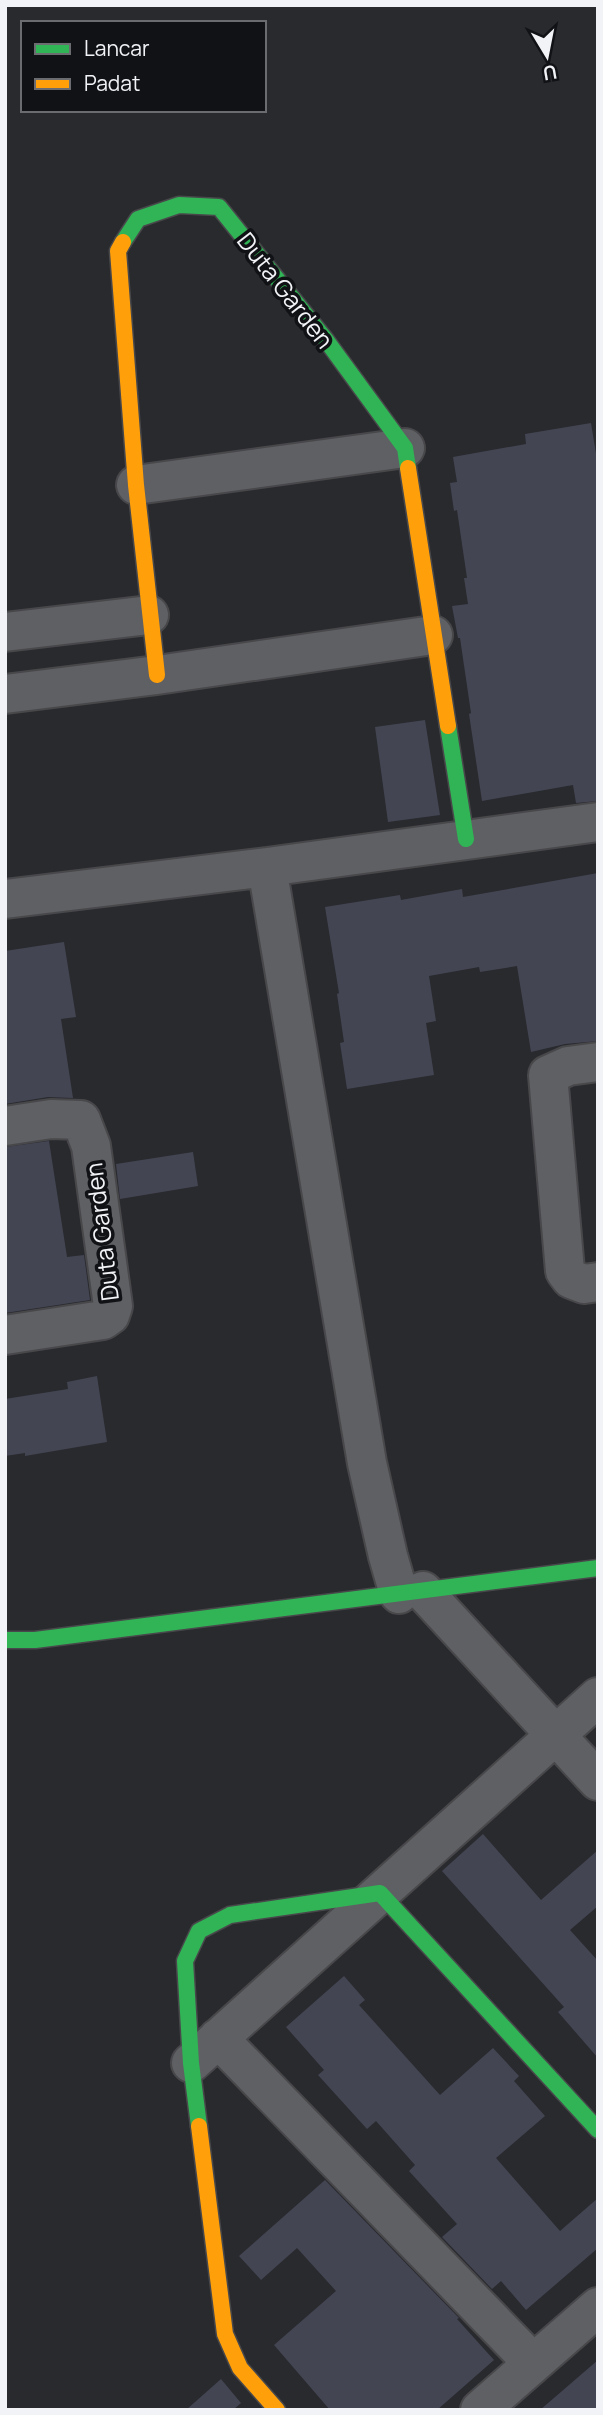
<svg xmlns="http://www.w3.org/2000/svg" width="603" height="2415" viewBox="0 0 603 2415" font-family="Manrope,sans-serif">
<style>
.building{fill:#434553}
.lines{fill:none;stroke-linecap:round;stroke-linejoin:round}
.street-casing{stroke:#48484b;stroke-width:42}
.fast-casing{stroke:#48484b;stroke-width:19}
.slow-casing{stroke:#48484b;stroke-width:19}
.street{stroke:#5f6064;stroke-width:38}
.fast{stroke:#30b455;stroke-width:16}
.slow{stroke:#ff9f0a;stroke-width:16}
.labels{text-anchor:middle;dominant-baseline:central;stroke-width:7;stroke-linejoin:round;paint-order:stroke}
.street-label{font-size:24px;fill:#f2f3f7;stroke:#111215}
</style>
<rect width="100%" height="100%" fill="#292a2e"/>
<path class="building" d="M591 423 598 466V801L576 803 573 785 482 801 469 714 471 713 460 638H458L452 606 468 604 464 578H467L457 510 454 511 450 483 457 482 453 457 526 444 525 434Z
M425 720 440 815 388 822 375 727Z
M598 873V1041L565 1044 531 1052 517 966 480 972 479 967 429 976 436 1021 426 1023 434 1075 347 1089 340 1043 344 1042 337 994 339 993 325 907 400 895 401 900 462 889 463 897Z
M64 942 76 1017 61 1019 73 1098 48 1097 5 1104V951Z
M49 1141 67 1257 84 1255 90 1300 5 1313V1147Z
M193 1152 198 1186 120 1199 116 1164Z
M97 1376 107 1442 25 1456V1453L5 1456V1399L68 1389 67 1382Z
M483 1834 541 1900 598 1850V1906L570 1930 598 1961V2058L558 2012 564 2007 442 1871Z
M344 1976 365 2000 359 2005 440 2095 493 2048 519 2076 514 2081 545 2116 496 2158 560 2231 598 2198V2248L526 2310 501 2281 492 2289 442 2237 457 2224 409 2171 415 2165 376 2121 367 2129 318 2075 324 2070 286 2027Z
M325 2180 459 2318 457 2319 494 2360 437 2410H330L274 2345 336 2291 297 2248 261 2280 239 2256Z
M598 2360V2410H540Z
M221 2379 241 2403 233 2410H186Z"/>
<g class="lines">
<defs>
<path id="street" d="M136 485 405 448
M5 632 149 615
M5 694 157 675 433 635
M267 867 367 1463 388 1556 399 1594
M5 899 267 867 598 822
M598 1062 568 1066 548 1075 565 1271 571 1279 584 1284 598 1282
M5 1126 51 1119 81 1120 91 1146 113 1306 110 1315 103 1320 5 1335
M423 1591 598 1781
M218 2038 533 2363
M191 2063 598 1697
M480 2410 598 2307"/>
<path id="fast" d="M123 242 138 219 179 205 219 207 326 340 405 448 408 468
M448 726 466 839
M5 1640H35L598 1568
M199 2126 191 2063 185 1961 199 1931 230 1915 380 1893 598 2130"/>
<path id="slow" d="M123 242 118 251 136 485 157 675
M408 468 448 726
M199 2126 225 2334 240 2368 277 2410"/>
</defs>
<use href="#street" class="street-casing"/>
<use href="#fast" class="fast-casing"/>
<use href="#slow" class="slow-casing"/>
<use href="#street" class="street"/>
<use href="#fast" class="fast"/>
<use href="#slow" class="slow"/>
</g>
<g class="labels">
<g class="street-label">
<text transform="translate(286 290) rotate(52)">Duta Garden</text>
<text transform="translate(101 1232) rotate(-97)">Duta Garden</text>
</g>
</g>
<rect width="603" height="2415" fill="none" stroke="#f2f3f7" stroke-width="14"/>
<rect x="21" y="21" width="245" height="91" fill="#111215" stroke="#6b6c6f" stroke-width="2"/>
<rect x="35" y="44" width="35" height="10" fill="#30b455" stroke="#6b6c6f" stroke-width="2"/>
<text x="84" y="56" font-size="21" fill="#f2f3f7">Lancar</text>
<rect x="35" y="79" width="35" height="10" fill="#ff9f0a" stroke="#6b6c6f" stroke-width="2"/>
<text x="84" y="91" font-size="21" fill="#f2f3f7">Padat</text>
<g transform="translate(547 56) rotate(170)" stroke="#111215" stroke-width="5" paint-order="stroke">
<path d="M0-5L12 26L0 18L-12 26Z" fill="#f2f3f7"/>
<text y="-10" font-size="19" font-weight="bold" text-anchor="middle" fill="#f2f3f7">U</text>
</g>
</svg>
